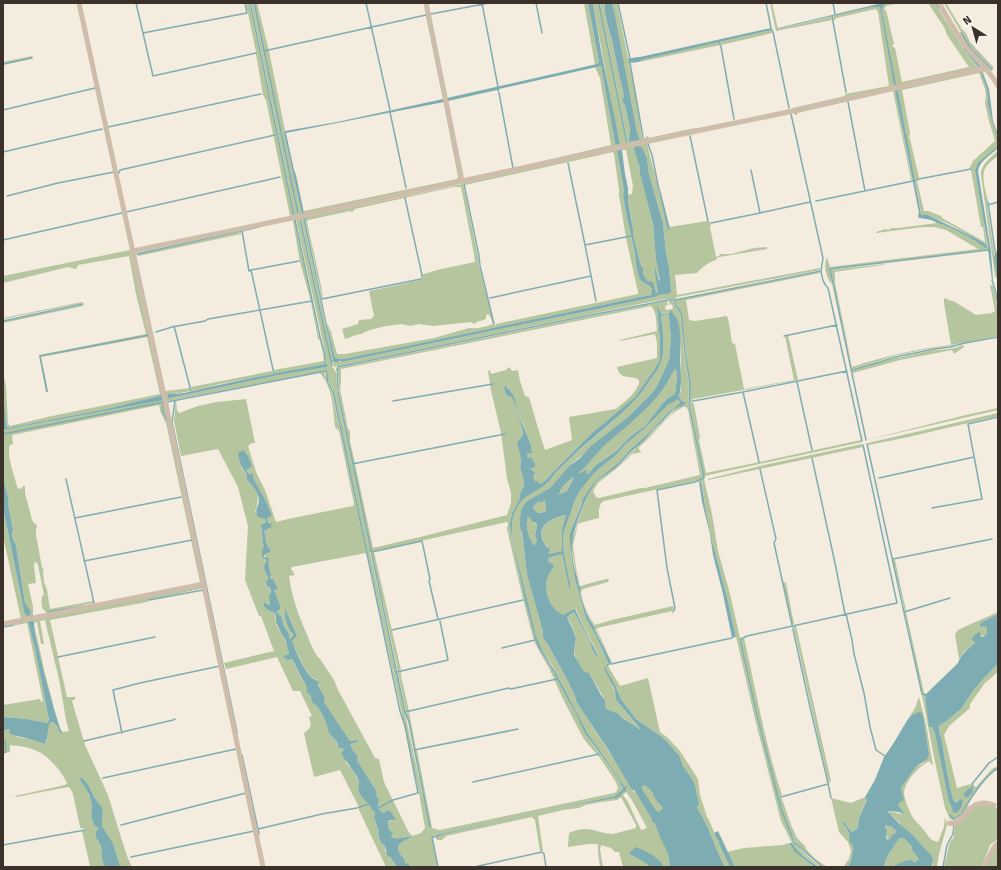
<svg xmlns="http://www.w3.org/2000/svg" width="1001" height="870" viewBox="0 0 1001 870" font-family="'Fira Sans',sans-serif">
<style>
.green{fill:#b5c59e;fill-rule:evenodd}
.water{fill:#7dadb3;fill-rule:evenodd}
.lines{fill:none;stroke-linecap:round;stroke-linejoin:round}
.stream{stroke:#7dadb3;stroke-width:1.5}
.minor{stroke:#cdbdaa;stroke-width:5}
</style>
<rect width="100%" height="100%" fill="#f4ecdf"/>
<path class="green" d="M246 3H249L294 215 290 216 266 100 263 95 256 54V52Z
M251 3H253L298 214 295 215Z
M254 3H257L269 51 285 131 284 133 302 214H299Z
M584 3H588L599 62 597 64 595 65Z
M593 3H599L627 143H628L600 3H605V13L609 32 612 40 620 80 621 82 624 96 622 101 625 105 630 130 629 142 640 140 637 132 612 3H617L636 98 642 138H645L646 137 648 136 649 138 690 129 707 127 514 168 611 145 600 78 595 67 601 66 615 143H620L619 139 614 118Z
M770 3H772L778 29 831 17 832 20 776 31Z
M892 3H900L886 6 884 10H886L894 44 892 46 895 48 902 82 969 67 947 35 944 27 928 3H935L965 51 978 68H980L966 50 936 3H938L981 67 980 68 794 109 793 108 845 96V94L889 86 878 12 876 9 836 18 835 20H834L833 16 872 7H880L896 84 882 11V8L885 4Z
M944 3H946L962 29 966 33 970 42 994 68 992 69 971 48 965 39Z
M426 16H427L460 180 458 181 304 214V211L457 179 458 177 443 99Z
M772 30V33L721 45 720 42Z
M718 42 720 45 639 62 640 60Z
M32 56 33 58 3 65V62Z
M982 71 981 72 987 90 988 105 992 121 998 138V146L976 167 975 170 982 209 988 250 830 269 832 285C826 276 823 267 827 257L830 267 978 249 953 234 946 230 934 227H923L876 233V232L886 229 888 230 892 228H898L937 223C948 225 975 240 984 247L987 245 949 224 928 215H922L921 213 915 181H917L924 211H928L941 216 942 218 985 242 983 227H981L971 170 972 168 969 169 973 161 995 141 989 121 985 103 986 96 985 89 979 73 902 90 910 133 909 137 910 139 919 178 914 180 898 91H895L912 180H911L893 91 797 113V115H795L794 111Z
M792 114 647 144 667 222V228L668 230 670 227 707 221 710 222 711 224 710 227 716 257 719 256 720 254H731L754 248 767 247V249L719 257 717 258 716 260C710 261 701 268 697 273L675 275 677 295 820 268V270L677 297 675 299H666L644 303 334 367 333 362H332L301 219 303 218 333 359 332 360 342 362 655 297 659 295 668 294 671 289 669 267 666 253 663 223 649 174 647 158 642 147 639 146 638 162 653 224 656 260 660 280V281L655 269 658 293H656L649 282 646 281 644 277 643 274V268L641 266 633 235C633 221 629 208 627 195L632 194 633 186 626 150H619L617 151 624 190 623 195 636 261 644 283C650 285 654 289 651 295L640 297 378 352 343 359 335 358 327 325H328L330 330 332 332H331L337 354H345L434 338 469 328C478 329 485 327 493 324L490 316 488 314 486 315V319L477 322 474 324 471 322 433 326 419 324 410 326 402 324 386 326 370 330 361 334 356 335 345 339 342 329 358 324 359 320 371 319 374 316 369 291 421 280V275L437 270 475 262 474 254 461 187H453L355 209 352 212 350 211 308 220 307 222C312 247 319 272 323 298H322L305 218 306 217 463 184 478 257 479 266 494 325 495 326 496 324 638 294V292L626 238 619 195V190L614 154 613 152 465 185V183L619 149Z
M998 151V156C994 159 989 162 986 167 980 175 986 192 988 201L987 203 994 252 997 277 998 279 996 278 995 276 981 175C981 164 990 158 998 151Z
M296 219H299L330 356 331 364 337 374 336 389 338 388 339 373 338 370V368L581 318 667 301 668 305 665 306 666 310 673 309 672 304 670 305 669 301H674L675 304 680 313 684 352 689 384 688 406 703 478 695 481 604 501 601 503 599 509V518L580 523 578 524 573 545 576 568 580 586 606 579H608L609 581 608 582 583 589 581 592C582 603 588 616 595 625L612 620 673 606 674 608 672 611 597 628V630L612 663H611L594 626 593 625 584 608 580 592V590L582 588V587H579C577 574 573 561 572 547 571 542 573 537 575 532 580 514 586 495 598 481L624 460 684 401H682L679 397 681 390C681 375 682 326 675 316 675 315 670 312 670 312L661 314 658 307 657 308 660 342V360L654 370 635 397 592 433 555 470 546 480 540 484C536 482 534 481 533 476L536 474 535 472 532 471 529 469 533 468 532 459 527 457V454L529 453H531C531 443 525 429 521 420 518 412 516 403 513 396 512 392 509 391 508 387L504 388 506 395 511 397 516 405 523 433 522 437 518 441 517 444 520 454 521 464 520 467 523 477 524 486 520 493V498L512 513 510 523V528L525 601 536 642 539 649 550 666 569 702 574 710 582 726 593 745 617 777 622 786 623 789 618 795 615 796 444 833 441 834 436 835 435 837H432L438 867H410L408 864H406L405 863C405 858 403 858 401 855 393 844 404 841 412 837V836C404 837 399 840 391 837 391 831 389 827 388 821L395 820 391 812 389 811 383 813 378 808 379 800 376 795 377 792 357 760 358 756 354 752 350 744 357 742 356 740 350 741 324 702 325 698 320 689 317 680 310 676 304 667 294 647 292 641 297 636 285 608C283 621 292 626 293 636L290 639 288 638 289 634 284 626 281 616 278 614 277 611 280 605C276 595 273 594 275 583L273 580 271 579C270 574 270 569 268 564 267 560 265 558 265 553L271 550C264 544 267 539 264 531L268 528 267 518 271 516 265 499 251 475 249 474 246 470 248 456 244 450 239 455C239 459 240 462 241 465 243 471 248 474 247 480 259 489 260 499 255 512L265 519 266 522 263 523 261 530 262 533V538L264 546 262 556C267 561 270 575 266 582L267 586C273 590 271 599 271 605L265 602 268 610 275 613C276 617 275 621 277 626 283 638 291 645 288 660L292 659 299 674 302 679 305 682 312 696V702L317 705 330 731 329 733 337 742 339 748H342L344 750 346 763 352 769 359 782V791L375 812 374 817 379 832 378 836 381 843 385 846V851L397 867H386L359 810V807L340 770 314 777 304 733C311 728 312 726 309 717L312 716 300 691H293L277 657 226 669 224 663 274 651 261 616H259L245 580 248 526 238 487 218 449 181 456 174 421 176 401 177 410 179 413 198 406 217 402 246 399 255 443H252L248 446 256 472 265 490 275 519 276 522 288 519 353 506 354 504 339 431 335 427C333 409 333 388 320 373L324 372 332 393 366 553 292 567 291 569 295 575 289 576C292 602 303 625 313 649L317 656 320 659 334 680 338 690 374 756 375 758 379 759 384 782 408 831 412 836 421 833 425 828 419 793 367 552 333 390 328 379 326 371 167 401 165 391H166L190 388 191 391 173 394 170 398 274 376 326 367 327 365C324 360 325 353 324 347ZM651 306C657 312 656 323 657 331L620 340V341L655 334 657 343V358L617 367C620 381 630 374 639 380V384L635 391 630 397 616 409 569 417 572 440 545 450 538 428 529 397 525 396 520 381 518 370 512 371 510 368 509 367 506 370 491 374 490 370 488 371 490 384H492L490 386 501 433 507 478 511 493V503L507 515 420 537 373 548 355 464 353 465 371 547V549H370L337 393H339L353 464 355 463 350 442V431L348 429 340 389 341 382V369ZM683 407H686L688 410 700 475 645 488H641L599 498 596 497 593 491 598 483 617 468 629 457 632 454 642 452 639 450V447C654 435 665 416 683 407ZM507 522 508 523 507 529 523 599 534 641 538 649 549 668 562 697 581 734 586 742 600 758 616 782 618 788 616 792 614 793 440 830 432 828 417 750H415L430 827V829L370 552Z
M293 221H295C303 258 311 295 318 333 320 339 325 347 323 353L320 340 318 339 311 302 300 262Z
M241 232V234L138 256V254Z
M130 250 162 396 106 409 8 428C2 417 3 386 3 372L6 386 8 424 10 426 52 416 160 394 147 337 41 357 48 392H46L39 355 146 334 136 294 129 256 78 265 76 269 68 267 3 283V276Z
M885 264 883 265 834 272 835 273V283L852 367C885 356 917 349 951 345L944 303V298L955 302 976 315 992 313 995 311 990 285 993 286C998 303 998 319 998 336L952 345 950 346 923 350 898 355 852 369 838 306 831 270Z
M820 272V273L686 300 689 320 695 321 727 316 729 323 732 343 735 344 744 389 794 380 785 336 788 335 798 380 693 399 692 401 694 405 700 437 699 440 706 473 760 462 861 440 862 442 708 475 705 476 704 479 712 514 718 551 730 594 740 638 742 637V638H744C756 691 765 744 782 795L780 797 782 799 791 825 797 838 805 846 806 849C812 856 820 864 829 867H822L821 866C814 858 805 852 798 845 791 837 780 809 779 799L778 798 756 711 740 639 739 640 755 712 780 807 793 841 802 851 819 866V867L800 853 794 847 781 821 755 719 727 597 713 545 707 517 702 485 701 481H698L704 479 690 406V384L686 352 681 313 676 301 677 299Z
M82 302 83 303 3 319V318Z
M83 305V306L3 323V321Z
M669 314V318L671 338 669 360 658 384 653 392 627 418 569 466 550 488 527 501 521 533 523 539 527 575 543 632C542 637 544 640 547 643L568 681 575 696 576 701 590 723 619 767 632 790 636 793 654 821 661 837 665 845 670 860V867H664L663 865 630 854 647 864 649 867H623L619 852H615L611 848 601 845 600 849 603 867H600L598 852V844H589L568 847 569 833C580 828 589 828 600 832 605 833 609 834 613 834L636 828V825L621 797 617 800 601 802 585 805 579 808 563 810 538 816 543 851H540L535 820 532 817 446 836 442 840H437L436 838 444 834 561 808 615 798 624 791H626L627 786 625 787 587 732 552 665 543 652 536 636 513 541C511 529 511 517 518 506 524 495 537 491 546 484 550 481 553 476 556 472 561 466 568 461 574 455 594 437 617 419 635 400 641 394 645 387 650 380 655 374 660 367 662 359 665 345 663 330 661 317L662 315ZM626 792 632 800 647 828 641 830 628 802 623 795Z
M963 345 964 347 954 354 952 350 900 360 853 373 852 371C878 362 904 356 930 351 941 349 954 350 963 345Z
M324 361 325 364 275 374 274 370Z
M676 369 677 378 675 394 668 398 662 404 645 426 631 436 615 452 596 465 589 473 587 474 586 471 580 473H577C588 464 595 453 605 444 631 422 660 402 674 370Z
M272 371 273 374 220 384 192 391 191 387Z
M678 398 680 402 678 405 667 414 651 431 631 449 618 463 598 479 582 500V502L570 533V544L572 560 575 579 583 608 586 618 596 636 608 662 609 664 607 667 608 666 620 686 648 678 660 732 668 738 680 751 698 779 700 795 707 817 708 818 718 841 722 840 718 842 730 867H725C714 848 710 826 697 808L699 804 695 785 693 780 683 766 680 757 662 737 636 719 621 699 615 685H612L617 697 616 700 642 732 617 713 606 709 605 700 589 673H584C581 667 577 662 575 656 573 651 575 645 576 640 576 633 571 623 567 617L574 612 590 641 592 649 596 656H598C592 639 582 625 576 609L563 616C547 606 541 585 551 569L549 564 548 558 562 554 569 588H571L564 554 563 538 564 531 571 512 573 505 579 492 592 474 601 467 614 457 627 443 644 429 668 405Z
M164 400 169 421 164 412V404H163C162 412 164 416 168 423L204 588 149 600 147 602 50 620 67 697H75L76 698 72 701 85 745 108 795 119 831 127 856 132 867H121L119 863 113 843 102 826V819L103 813 102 807 94 797 89 786 80 779 89 794 92 806 91 818 99 828 96 838C97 840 99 842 100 844 103 851 100 859 105 867H84L90 866 82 831 85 830 84 828 82 829 80 827 73 794 70 788 68 787 16 797 15 796 65 785 67 783C62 772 49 756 37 751 29 747 19 746 10 745V752L3 753V731L10 729 17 737 39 741 45 744 47 741C47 735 47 729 50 723L53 722 57 726 60 733H62L59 728 55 710 47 688 39 655 34 623H28L35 649 49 720 47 723 27 719 3 717V705L40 699 41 702 43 701 27 623 16 625 14 624 21 619 3 536V508L24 611 28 609 25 603 16 545C13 540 11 536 13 530L8 503 9 501 3 477V430ZM159 405 161 413 166 423 200 582 198 583 33 616V607L28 584 36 583 34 566 35 561 38 565 44 595 42 596C42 602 40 608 46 612L93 603V601L50 609 47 590 44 582 43 571 44 570 42 568 37 540 36 537V528L37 527 36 524 34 523 32 520 25 493V486H23L22 488 18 489C15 478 6 455 10 445L13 444 12 435ZM45 620 60 684 66 720 69 731 63 732 60 729 45 674 34 623 37 622 41 644H44L40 621Z
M998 408V410L867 440 966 415Z
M998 413V416L904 438 868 445V443Z
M862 444 863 447 708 480V479L760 466Z
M574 476 567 491 557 496C561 489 567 481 574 476Z
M545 500 546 512 537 513 534 510 533 507 536 503Z
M566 515 562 529V551L548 554V547C544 544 543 541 542 536 540 522 555 518 566 515Z
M528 517 531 519 532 522 536 524 537 526 535 536 537 541 534 547C529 538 525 527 528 517Z
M374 552 401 670 398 671 372 553Z
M893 560H895L902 593 906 610 905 611Z
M783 582 786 583 794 624 792 625Z
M905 612H906L924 693H926L925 695 922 693Z
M998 612V614L984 621 983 626 987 627V633C983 637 976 638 975 643L964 652 959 659 955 634 958 630 960 629Z
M796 626 831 781 829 783 818 737 794 628H792V627Z
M998 664V672L985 683 970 704V708L949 726 944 735 957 788 971 784 972 786V787L969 788 973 791 972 788 974 786 976 787 992 769 998 766V768C980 778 971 801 958 816L954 819 950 814 955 820 962 814 968 805 969 807 959 819 954 821 950 819 949 817 945 808 935 762 922 695H925L929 719 935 734 939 752 949 802 953 811 952 812 963 803V800L955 802 953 799C948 780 945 761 942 742 941 736 938 731 939 726L941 724 945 722 961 709 973 691 984 678Z
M401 672V676L409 711H406L398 673Z
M919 697 926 724 933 766 929 761C919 767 906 779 904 792 904 799 909 810 912 816 914 820 919 824 922 828 929 835 928 840 938 842L944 827 945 817 947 825 939 854 937 867H931L933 864 931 855 912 834 902 826 899 822 888 812 887 811 902 814 904 813 897 805C901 800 903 794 901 788L916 767 922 764 929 754 924 721 918 712 912 715 908 719 915 708Z
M409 712 416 749H415L409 722 406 713Z
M643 785C654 789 656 800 663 808L660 811 658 812C651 805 647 797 642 789V787Z
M865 797 867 801C862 810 858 817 858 828L852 832 847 825 843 824C848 829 853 842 853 849 854 853 851 857 851 862L847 867H843L849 859 851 851 848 842 839 832 831 798 851 803Z
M985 805 998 808V839L990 845 982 867H944L949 845 951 840 953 839 954 835 955 825 975 806Z
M885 825 892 827 896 831V833L888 841 885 828Z
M901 838 906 840 912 847 911 849 919 859 915 862H913L895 865 894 867H884C886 858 887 855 893 848 896 844 897 840 901 838Z
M789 843 793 849 815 867H735L727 852 744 848 783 845Z
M998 845V867H986L993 851Z"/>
<path class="water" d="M588 3H593L601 51 620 144 617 145 615 143 601 66 499 89V93L497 90 448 101 447 98 597 64 599 62Z
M605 3H612L615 16 637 132 640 140 629 142 630 129 625 105 622 101 624 96 621 82 620 80 612 40 609 31 605 13Z
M882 3H892L885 4 882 8V11L896 84 894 85 880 7H872L777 29 778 28Z
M771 28 772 30 641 60 639 62 629 63 628 59 637 57H640Z
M983 71V73L989 89 993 121 998 134V138L992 121 988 105 987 90 981 72Z
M895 91H898L921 214 922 215H928L934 218 973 237 987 245V248L984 247C975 240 948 225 937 223 932 219 925 219 919 218L918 216 919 213Z
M443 99 444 102 286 133 294 170 296 175 304 213 302 214 284 133 285 131 337 122Z
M639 146 642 147 647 158 649 174 663 223 666 253 669 267 671 289V292L668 294 659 295 655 297 342 362 341 361 335 362 332 361 333 359 303 218H305V219L327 325 335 358 343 359 378 352 640 297 651 295C655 283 644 286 640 279 637 272 636 262 635 254 631 235 626 215 623 195L624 190 617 151 619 150H622L625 174 628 188V201L633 229V235L641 266 643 268V274L647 281 653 282 656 293H658L655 274V267L659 281 660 280 656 260 653 224 640 173V169L634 148 635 147Z
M998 146V148C991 155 979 161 978 171L991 252 993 280H992L988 250V246L975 170 978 163Z
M660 189 669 225 670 227 668 231 659 191Z
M995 251 998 252 997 258 998 278 997 277 994 259Z
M657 307H658L661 314 669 313 670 310C672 312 674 314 676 317 682 330 680 346 680 360 681 373 682 384 679 397L682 401 685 402C684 406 683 405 679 407 672 410 666 418 661 423 656 427 652 432 648 436 643 442 638 446 632 451 627 456 621 463 615 468 609 473 601 477 596 483 585 497 579 516 574 533 573 537 572 541 572 545 571 560 577 573 579 587H582L580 590V592C583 605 587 617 595 628V630L610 660 611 663 607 667 606 665 609 664 608 662 596 636 586 618 583 608 575 579 572 560 570 544V533L582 503V500L591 487 598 479 618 463 631 449 651 431 667 414 678 405 680 402 678 399 668 405 644 429 627 443 614 457 601 467 593 474 579 492 573 505 571 512 564 531 563 538 564 554 571 588H569L562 554 548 558 549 563H552L554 567C540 581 546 606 563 615L575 609C582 625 591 640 598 656H596L592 649 590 641 574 612 567 617 574 632 576 639 574 650V655L584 672 589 673 601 695 605 700 606 709 617 713 624 719 641 730 616 700C617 689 608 677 604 668L605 667 615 685 621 699 636 719 662 737 669 744 680 757 683 766 693 780 695 785 699 804 697 808C710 826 714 848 725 867H670C670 855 665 847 660 837 658 832 656 826 654 822H652V819L636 793 634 790H632L609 751 583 712 576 701 575 696 568 681 547 643C544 640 542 637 543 632L527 575 523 539 520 525V519L522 508 527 501 550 488 569 466 579 459 591 446 627 418 653 392 658 384 669 360 671 338 669 318V314L662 315 661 317C663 330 665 345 662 359 660 367 655 374 650 380 645 387 641 394 635 400 618 418 597 434 578 451 571 458 563 465 556 472 553 476 550 481 546 484 537 492 524 495 518 506 511 517 511 529 513 541L536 636 543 652 556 673 587 732 625 787 627 786 628 787 626 789V792L624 791 619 797 615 798 561 808 444 834 436 838V835L441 834 444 833 615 796 618 794 623 789 622 786 617 777 585 733 574 710 569 702 550 666 539 649 536 642 525 601 510 528V523L512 513 520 498V493L524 486 523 477 520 467 521 464 520 454 517 444 518 441 522 437 523 433 516 405 511 397 506 395 504 388 506 386C508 388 510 391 512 393 516 400 518 410 520 418 524 429 531 441 532 453H529L527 454V457L529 458 531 457C533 460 533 462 535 464V467L530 469 536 473 533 476 534 479 535 481 538 482 540 484 546 480 555 470 592 433 635 397 654 370 660 360V342ZM676 369 677 378 675 394 668 398 662 404 645 426 631 436 615 452 596 465 589 473 587 474 586 470 580 473H578C580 471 583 469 585 467 592 459 598 451 606 444 631 422 660 402 674 370ZM574 477 567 491 558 495C561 489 567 480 574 477ZM545 500 546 512 538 513 534 510 533 507C536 503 538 501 542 502ZM566 515 562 529V551L548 554 550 550C548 547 545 546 544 543 535 525 552 518 566 515ZM528 517 531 519 532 522 536 523 537 526 535 536 537 541 534 546C529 538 525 527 528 517ZM643 785C651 788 653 793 656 800 658 803 661 805 663 808L660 811 658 812C652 806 647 796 642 789V787Z
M325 364H326L328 365 326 367 274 376 170 398H168V394C185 395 202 388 219 385 254 377 289 371 325 364Z
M3 395 6 424 8 428 106 409 160 396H163L164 400 3 430 4 428Z
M244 450 248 456 252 466 246 470 249 474H253V478L265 499 272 516 267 518 268 523 272 524 271 527 264 531C267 539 264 544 271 550L270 552 265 554 264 557 268 558 269 560 268 562 271 575 270 577 271 579H273L277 587V590H274L280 605V609L277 611 278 614 281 616 284 626 289 634V638L290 639 293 636C292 630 294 636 290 630 286 624 284 615 285 608L297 636 292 641C295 650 304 670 311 677 313 679 317 680 319 682L318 685 325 698 324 702 350 741 356 740 358 742 350 744 354 752 358 756 357 760 377 792 376 795 379 800 378 808 383 813 389 810 391 812 396 820H391L388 821 389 828 391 832H393L391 837C398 840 404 837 412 836V837C404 841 393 844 401 855 403 858 405 858 405 863L406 864 408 863 410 867H397L390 857 387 855 385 846 381 843 378 835 379 832 374 817 375 812 372 810C370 803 362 799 359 792 358 789 359 786 359 782 357 774 345 761 341 753L344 750 342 748H339L337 742 329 733C329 728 321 711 317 706 316 705 313 703 312 702L311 696 307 692C308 684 303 681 300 675 297 669 295 664 292 659L288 660 283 657 286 655 289 654 286 641 281 633 276 622V617L275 613 268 610 264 606V602L270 605 269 596 271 592 270 588 267 586 266 582 268 578 264 568 266 560 263 558C261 554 262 550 264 546 262 542 263 539 262 534 262 531 261 528 261 525L266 522 265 519 258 517C254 508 258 509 259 501 259 494 253 485 247 480 248 474 244 471 241 465 239 461 239 457 238 453Z
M3 477 9 501 8 503 13 530C11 536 13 540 16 545L25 603 31 612 29 616 26 615 24 611 3 508Z
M701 481 707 517 713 545 727 597 736 637 732 638 723 594 713 555 710 534 702 502 699 482Z
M998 614V664L984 678 973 691 961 709 945 722 941 724 939 726C938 731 941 736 942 742 945 761 948 780 953 799L955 802H957L961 799 963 800C963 805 960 810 956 813L954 812 953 813 952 812 953 811 949 802 935 734 932 727H929L925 695 958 663C961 654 968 649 975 643V641H973L972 639C974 635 976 633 980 632V637H983L987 633V627L983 626 980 627V624L984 621Z
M31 621 34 622C34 628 35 632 36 638 41 662 47 686 54 709 57 717 58 725 62 733H60L57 726 53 722 50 723C47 730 48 739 45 744 34 739 22 738 10 734L9 729 3 731V717L27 719 47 723 49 720 35 649 28 622Z
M918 712 922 713 924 721 929 754 927 759 916 767 901 788 904 800 900 802 898 805 904 813 903 814 899 812 887 811 902 826 912 834 931 855C934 859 933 863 931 867H894L895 865C900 864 905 860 910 860 912 860 913 862 915 862L919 859 911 849 912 847 906 840 901 838C897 840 896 844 893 848 887 855 886 858 884 867H847L851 862C851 853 857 849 849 841 851 835 847 828 843 824L844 822 852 832 858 828C858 817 862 811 867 801L865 797 875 780 884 757 893 744 908 719 912 715ZM885 825 892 827 896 831V833L893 834 890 839 888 840 886 838 887 831 885 828Z
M79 778H82L89 786 94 797 102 807 103 813 102 819V826L113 843 119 863 121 867H105C100 859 103 851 100 844 99 842 97 840 96 838V832L99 828 95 826 91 817 92 806 89 794Z
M972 787 973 791 967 798 963 795 969 788Z
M718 831 735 867H730L718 842 720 840 718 841 714 833Z
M789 843H792C797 853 808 859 817 866L819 867V864L824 867H815L795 852Z
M636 847C647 852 658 856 664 867H649L647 864 630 854V852Z"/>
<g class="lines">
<path class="stream" d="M136 3 153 76 256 53
M250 3 294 215
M254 3 298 213
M366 3 390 110
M482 3 498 87
M536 3 542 33
M599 3 627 143
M618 3 630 59
M766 3 771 28
M833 3 835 14
M936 3 939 8
M431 14 489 3
M832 16 846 92
M772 30 773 32 789 108
M143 33 247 13 245 3
M961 33 971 49 992 70
M719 42 721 47 734 119
M964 48 979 67
M264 51 426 15
M630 63 643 137
M3 64 32 58
M499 93 513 168
M848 102 865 191
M3 110 95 88
M390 112 406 188
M791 114 823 258 821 271
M108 127 261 94
M690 136 708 221
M648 144 652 155 659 190
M3 152 102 129
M568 163 585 245 631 236
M751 170 760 213
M117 173H119L120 170 275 135
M914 181 919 179 971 169
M464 184 479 256 480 266 494 324
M7 196 58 183 114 172
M405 198 422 275
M816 201 913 181
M988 202 995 251
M988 205 998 202
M300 219 332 365
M294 220H295L320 337 324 352 325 364
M711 223 760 213 810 202
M242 231 249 271 251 270 274 374
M3 240 280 177
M585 245 596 301
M137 254 259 227
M251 270 299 261
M992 280 996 293 998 306
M490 298 591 276
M322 299 421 279
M675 300 821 271C822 278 823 283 828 288L862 441
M3 321 83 304
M174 326 191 391
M156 332 172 327 205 321 208 319 312 301
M784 336 837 325
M852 370 900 356 935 349 950 347 965 343 998 337
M797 382 812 450
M337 388 338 374 337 369 338 367 581 317 668 300H675L676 305 681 313 685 352 690 384 689 406 704 478 695 482 657 490 667 568 675 608 673 612
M47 391 40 356 149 335
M743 392 759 462
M338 393 405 712 409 722 430 827
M175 401 172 422 237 732
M393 401 493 384
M693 401 743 392 847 371
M167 402 326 371 328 382 333 392 400 711 405 726 418 793 393 800 378 808
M3 434 163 402V411L167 420
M866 440 830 269 988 250
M867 444 922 694 925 695
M812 458 835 563 845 614
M352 464 505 434
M760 469 776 539 774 543 792 625
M879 478 974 457
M66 479 94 603
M932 508 982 499 968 424 998 417
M75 518 181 497
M372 552 422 541 430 579 429 581 438 619
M893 559 992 539
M84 561 192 540
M149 600 203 590V591
M47 612H48L83 606
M904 612 950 598
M846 614 852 640 854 654 864 693 870 727 876 750 885 756
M3 627 14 625
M793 629 810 707 828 783 831 798
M392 630 523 600
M502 648 535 640
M58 657 155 637
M611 664 732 638
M397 672 448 660 440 621
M405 712 509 688 511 689 557 679
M122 733 113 690 140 683 220 666
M84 741 173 720 175 719
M414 750 518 729
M3 753 6 752 5 740
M242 755 259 834
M103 778 236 749
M473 782 599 754
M972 788 973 786 972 784 989 763 998 757
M781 797 828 784
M950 815 954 819 961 814C970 800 983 777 998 768
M121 825 246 793
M258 829 322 814 357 808 368 804
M435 837H432L438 867
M3 845 85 830
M131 857 254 831
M819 864 794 842 781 809 756 712 740 640 743 638 747 636 897 603 863 445
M474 867 542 852 544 854 546 867
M943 867 947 845 953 834 954 825"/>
<path class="minor" d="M79 3 165 400 263 867
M426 3 462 181
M939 3C948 18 956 34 967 48 977 61 991 71 998 86
M133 251 297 217 628 145 793 111 970 71 986 69
M3 624 204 584
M949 823 954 824C969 814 972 797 994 805
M985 867C988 859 991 849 998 843"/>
</g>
<rect width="1001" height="870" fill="none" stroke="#3b302a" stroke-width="8"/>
<g transform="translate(973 28) rotate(323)" stroke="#fbf5ec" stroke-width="3" paint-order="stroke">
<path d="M0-3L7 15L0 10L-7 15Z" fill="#3b302a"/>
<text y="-6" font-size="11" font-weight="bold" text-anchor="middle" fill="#3b302a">N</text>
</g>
</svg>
